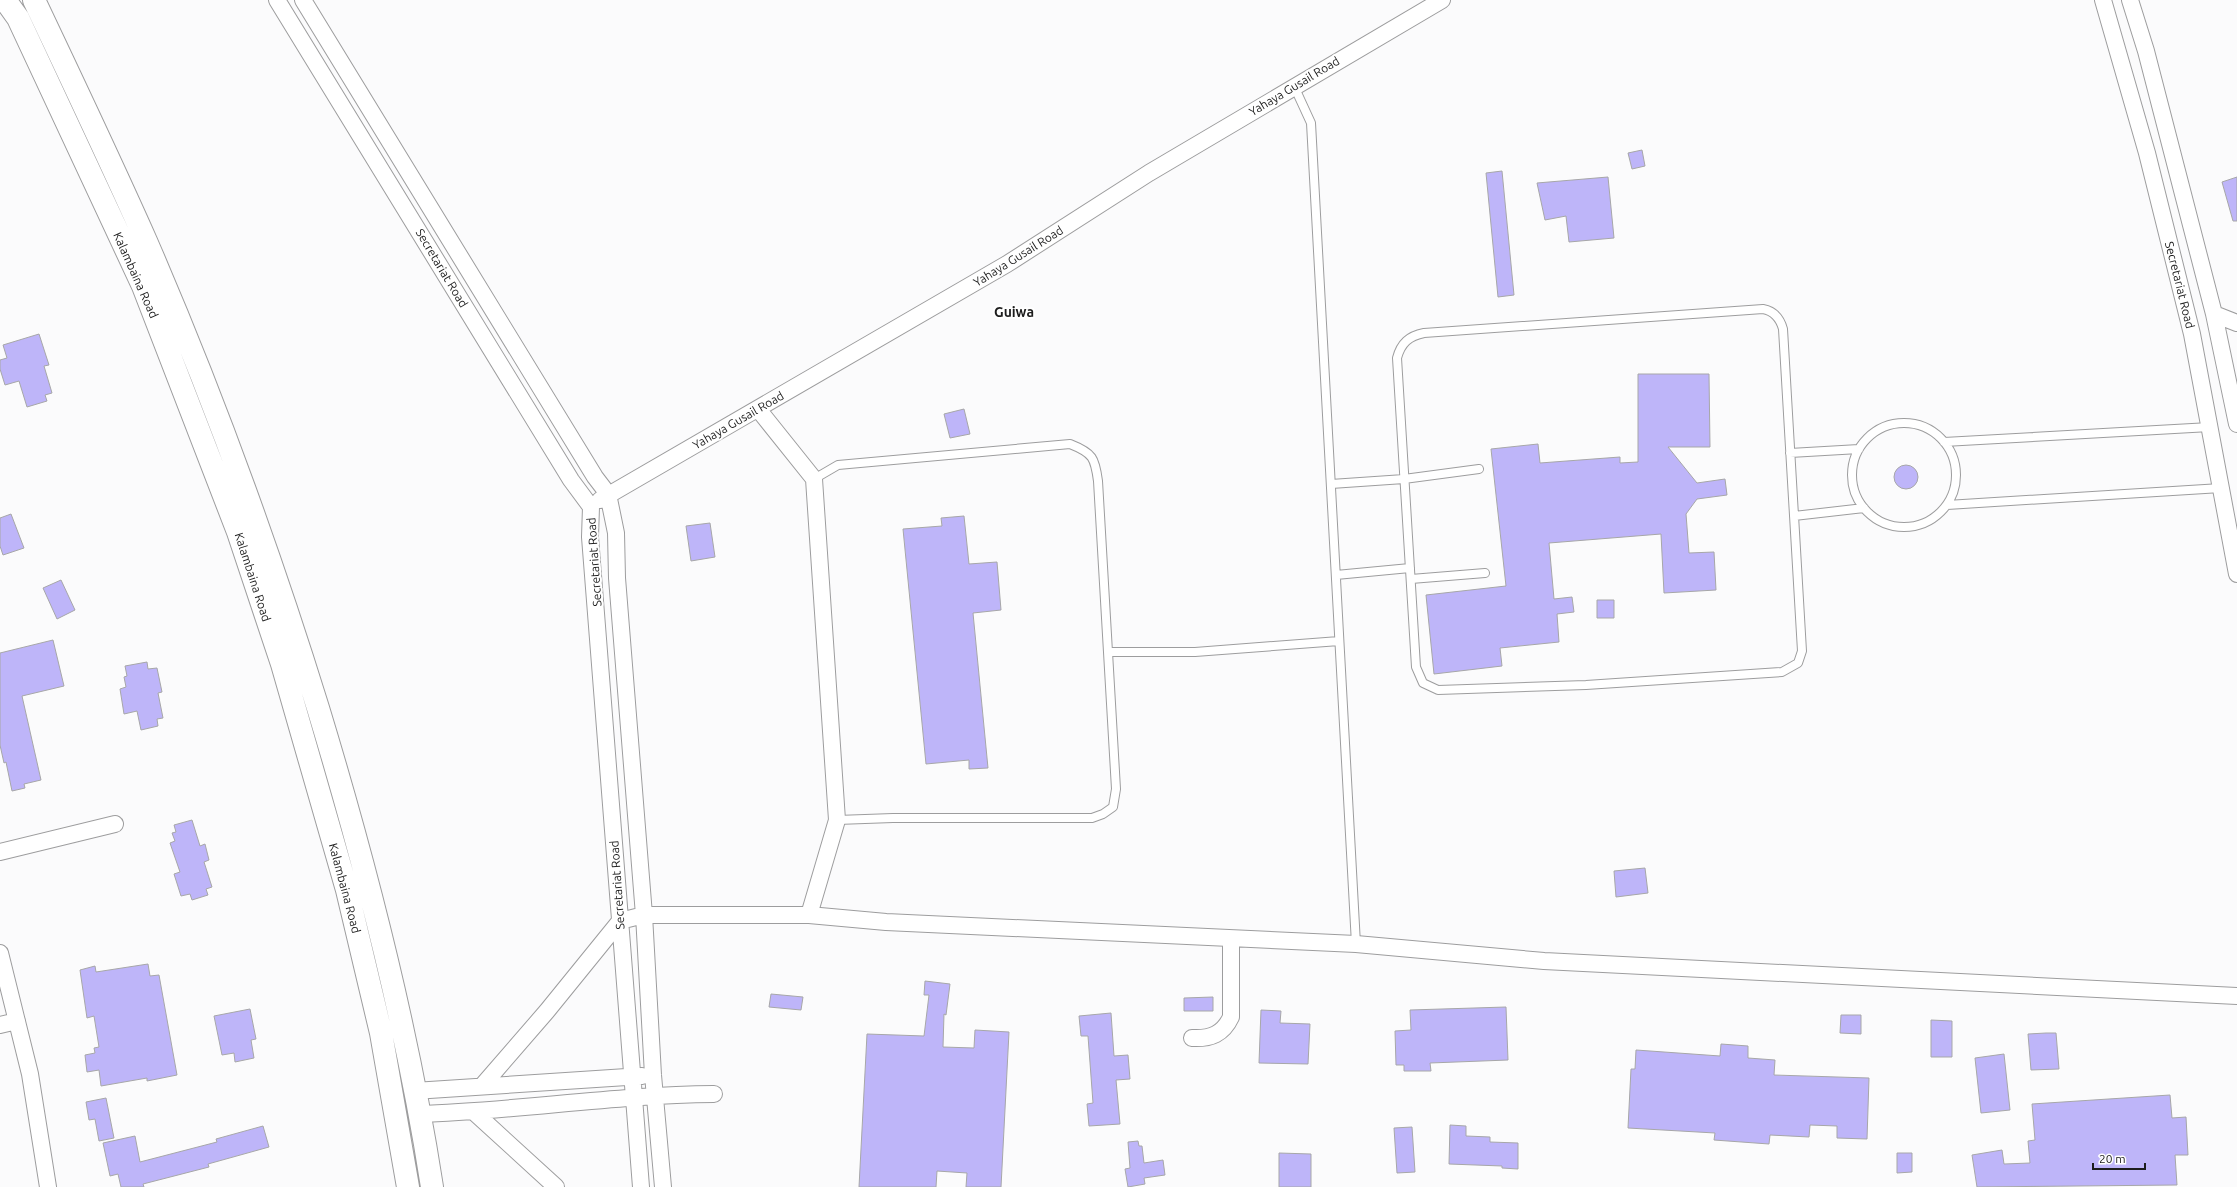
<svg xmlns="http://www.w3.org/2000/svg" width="2237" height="1187" viewBox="0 0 2237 1187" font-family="Ubuntu,sans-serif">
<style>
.building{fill:#beb5f9;stroke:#a7a7a8}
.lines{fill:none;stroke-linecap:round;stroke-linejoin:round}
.lane-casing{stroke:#9d9d9e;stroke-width:10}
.street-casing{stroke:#9d9d9e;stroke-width:18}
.secondary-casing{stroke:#9d9d9e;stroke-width:24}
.lane{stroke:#fff;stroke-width:8}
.street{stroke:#fff;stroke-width:16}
.secondary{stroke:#fff;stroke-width:22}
.labels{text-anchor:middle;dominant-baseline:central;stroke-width:4;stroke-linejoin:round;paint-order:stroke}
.street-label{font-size:12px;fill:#1d1d1d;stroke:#fff}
.quarter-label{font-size:14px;font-weight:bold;fill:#1d1d1d;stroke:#fff}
</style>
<rect width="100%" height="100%" fill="#fbfbfc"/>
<path class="building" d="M1642 150 1645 166 1632 169 1628 153Z
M1502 171 1514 295 1498 297 1486 173Z
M1608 177 1614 238 1569 242 1566 216 1545 220 1537 183Z
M2237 177V221H2233L2222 182Z
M39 334 49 365 44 366 52 393 45 395 47 401 27 407 19 381 5 385 0 369V360L7 358 3 345Z
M1638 374H1709L1710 447H1668L1697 483 1725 479 1727 495 1697 499 1686 514 1689 553 1714 552 1716 590 1664 593 1661 534 1549 543 1554 599 1572 597 1574 612 1557 614 1559 642 1500 648 1502 666 1434 674 1426 595 1506 586 1491 449 1538 444 1540 463 1620 457V463L1638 462Z
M964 409 970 434 950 438 944 414Z
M1894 477a12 12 0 1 1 24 0a12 12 0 1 1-24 0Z
M11 514 24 548 3 555 0 546V518Z
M964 516 969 564 997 562 1001 610 973 613 988 768 969 769V760L926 764 903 529 942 526 941 518Z
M710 523 715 557 691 561 686 526Z
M61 580 75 610 57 619 43 588Z
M1597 600H1614V618H1597Z
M53 640 64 686 22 696 41 780 24 784 25 788 12 791 6 762 4 763 0 745V653Z
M147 662 148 669 157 668 162 692 158 693 163 718 157 719 158 726 141 730 137 711 124 714 120 689 126 687 124 677 127 676 125 666Z
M192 820 200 846 205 844 209 860 204 862 212 887 206 889 208 895 192 900 190 894 181 896 174 874 180 872 170 843 175 841 172 833 176 832 174 825Z
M1645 868 1648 893 1616 897 1614 871Z
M148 964 150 976 159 975 177 1075 147 1081V1078L101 1086 99 1070 87 1072 85 1055 95 1053 94 1048 99 1047 94 1016 87 1018 80 970 95 966 96 972Z
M925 981 950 984 946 1015 944 1014 943 1047 974 1048 975 1030 1009 1032 1001 1187H966L967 1173 937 1171 936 1187H859L867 1034 924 1036 929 995H924Z
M771 994 803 997 801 1010 769 1007Z
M1213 997V1011H1184V998Z
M1506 1007 1508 1060 1430 1063 1431 1071H1404V1065H1396L1395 1031 1411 1030 1410 1010Z
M250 1009 256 1039 251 1040 254 1058 235 1062 234 1053 222 1055 214 1016Z
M1261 1010 1281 1011 1280 1023 1310 1024 1308 1064 1259 1063Z
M1111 1013 1114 1056 1128 1055 1130 1079 1116 1080 1120 1124 1089 1126 1087 1104 1093 1103 1088 1036H1081L1079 1016Z
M1841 1015H1861V1034L1840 1033Z
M1931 1020 1952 1021V1057H1931Z
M2046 1033H2056L2059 1069 2031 1070 2028 1034Z
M1721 1044 1748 1046V1058L1775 1060 1774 1075 1869 1078 1867 1139 1837 1138V1126L1810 1125 1809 1137 1770 1135 1769 1144 1714 1140 1715 1133 1628 1128 1631 1069H1635L1636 1050 1720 1056Z
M2004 1054 2010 1110 1981 1113 1975 1058Z
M2170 1095 2172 1118 2186 1117 2188 1155H2175L2177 1185 1977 1187 1972 1155 2002 1150 2004 1164 2030 1163 2028 1141 2035 1140 2032 1104Z
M106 1098 114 1138 99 1141 95 1119 89 1120 86 1102Z
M1450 1125 1466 1126V1136L1490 1137V1142L1518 1143V1169L1502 1168V1166L1449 1164Z
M263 1126 269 1147 208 1164 209 1167 143 1184 144 1187H121L118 1174 110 1176 103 1143 135 1136 140 1162 217 1142 216 1139Z
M1412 1127 1415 1172 1397 1173 1394 1128Z
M1138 1141 1139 1146H1142L1144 1163 1163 1160 1165 1175 1144 1178 1145 1184 1128 1187 1125 1169 1130 1168 1128 1142Z
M1279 1153 1311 1154V1187H1279Z
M1897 1153H1912V1172L1897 1173Z"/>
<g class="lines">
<defs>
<path id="lane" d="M1294 86 1311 123 1356 944
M1763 309C1774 311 1780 318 1783 329L1802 651 1798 663 1782 672 1586 685 1438 690 1423 683 1416 667 1397 358C1401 343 1409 336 1424 333Z
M1852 475a52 52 0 1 1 104 0a52 52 0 1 1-104 0Z
M1944 442 2210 427
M1790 453 1859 449
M814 479 838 465 1070 444C1093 453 1095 458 1098 481L1116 789 1113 807 1103 814 1092 818H893L837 820
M1331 484 1404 479 1479 469
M1947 505 2221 488
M1794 516 1864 508
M1336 575 1410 568
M1411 579 1485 573
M1108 652H1195L1339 641"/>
<path id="street" d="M277 0 571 480 591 507 590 537 641 1187
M303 0 595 477 608 494 616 533 617 578 644 915 653 1075 663 1187
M2103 0 2147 153 2192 334 2237 574
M2130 0 2146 51 2214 314 2237 424
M2214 314 2237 323
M758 409 814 479 837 820 809 915
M600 500 1007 264 1149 173 1442 0
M0 852 115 824
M0 953 30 1074 48 1187
M0 1025 17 1021
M1192 1038C1211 1039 1223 1034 1231 1017V939
M482 1086 547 1011 620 921 644 915H809L886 922 1356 944 1544 961 2237 996
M414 1091 642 1076
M474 1112 556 1187
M419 1114C517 1111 615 1095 714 1094"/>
<path id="secondary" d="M5 0 18 18 143 286 238 532 282 664 347 890 381 1033 408 1187
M34 0C72 80 110 160 146 241 212 393 269 550 318 708 366 866 407 1025 432 1187"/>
</defs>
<use href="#lane" class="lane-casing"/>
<use href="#street" class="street-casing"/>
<use href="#secondary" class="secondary-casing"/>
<use href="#lane" class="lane"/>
<use href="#street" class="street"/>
<use href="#secondary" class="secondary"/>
</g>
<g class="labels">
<g class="street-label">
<text transform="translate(1294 86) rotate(-31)">Yahaya Gusail Road</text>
<text transform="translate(1018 256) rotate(-32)">Yahaya Gusail Road</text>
<text transform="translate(442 268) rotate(59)">Secretariat Road</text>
<text transform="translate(136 275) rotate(66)">Kalambaina Road</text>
<text transform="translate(2180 285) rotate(76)">Secretariat Road</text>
<text transform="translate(738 420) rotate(-30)">Yahaya Gusail Road</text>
<text transform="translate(594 562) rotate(-94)">Secretariat Road</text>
<text transform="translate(253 577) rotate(72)">Kalambaina Road</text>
<text transform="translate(617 885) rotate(-94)">Secretariat Road</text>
<text transform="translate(345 888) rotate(75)">Kalambaina Road</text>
</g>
<g class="quarter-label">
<text x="1014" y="312">Guiwa</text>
</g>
</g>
<path d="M2093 1163v6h52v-6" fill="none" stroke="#1d1d1d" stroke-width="2"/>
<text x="2099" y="1163" font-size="12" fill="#1d1d1d" stroke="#ffffff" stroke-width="3" paint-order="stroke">20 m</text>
</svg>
